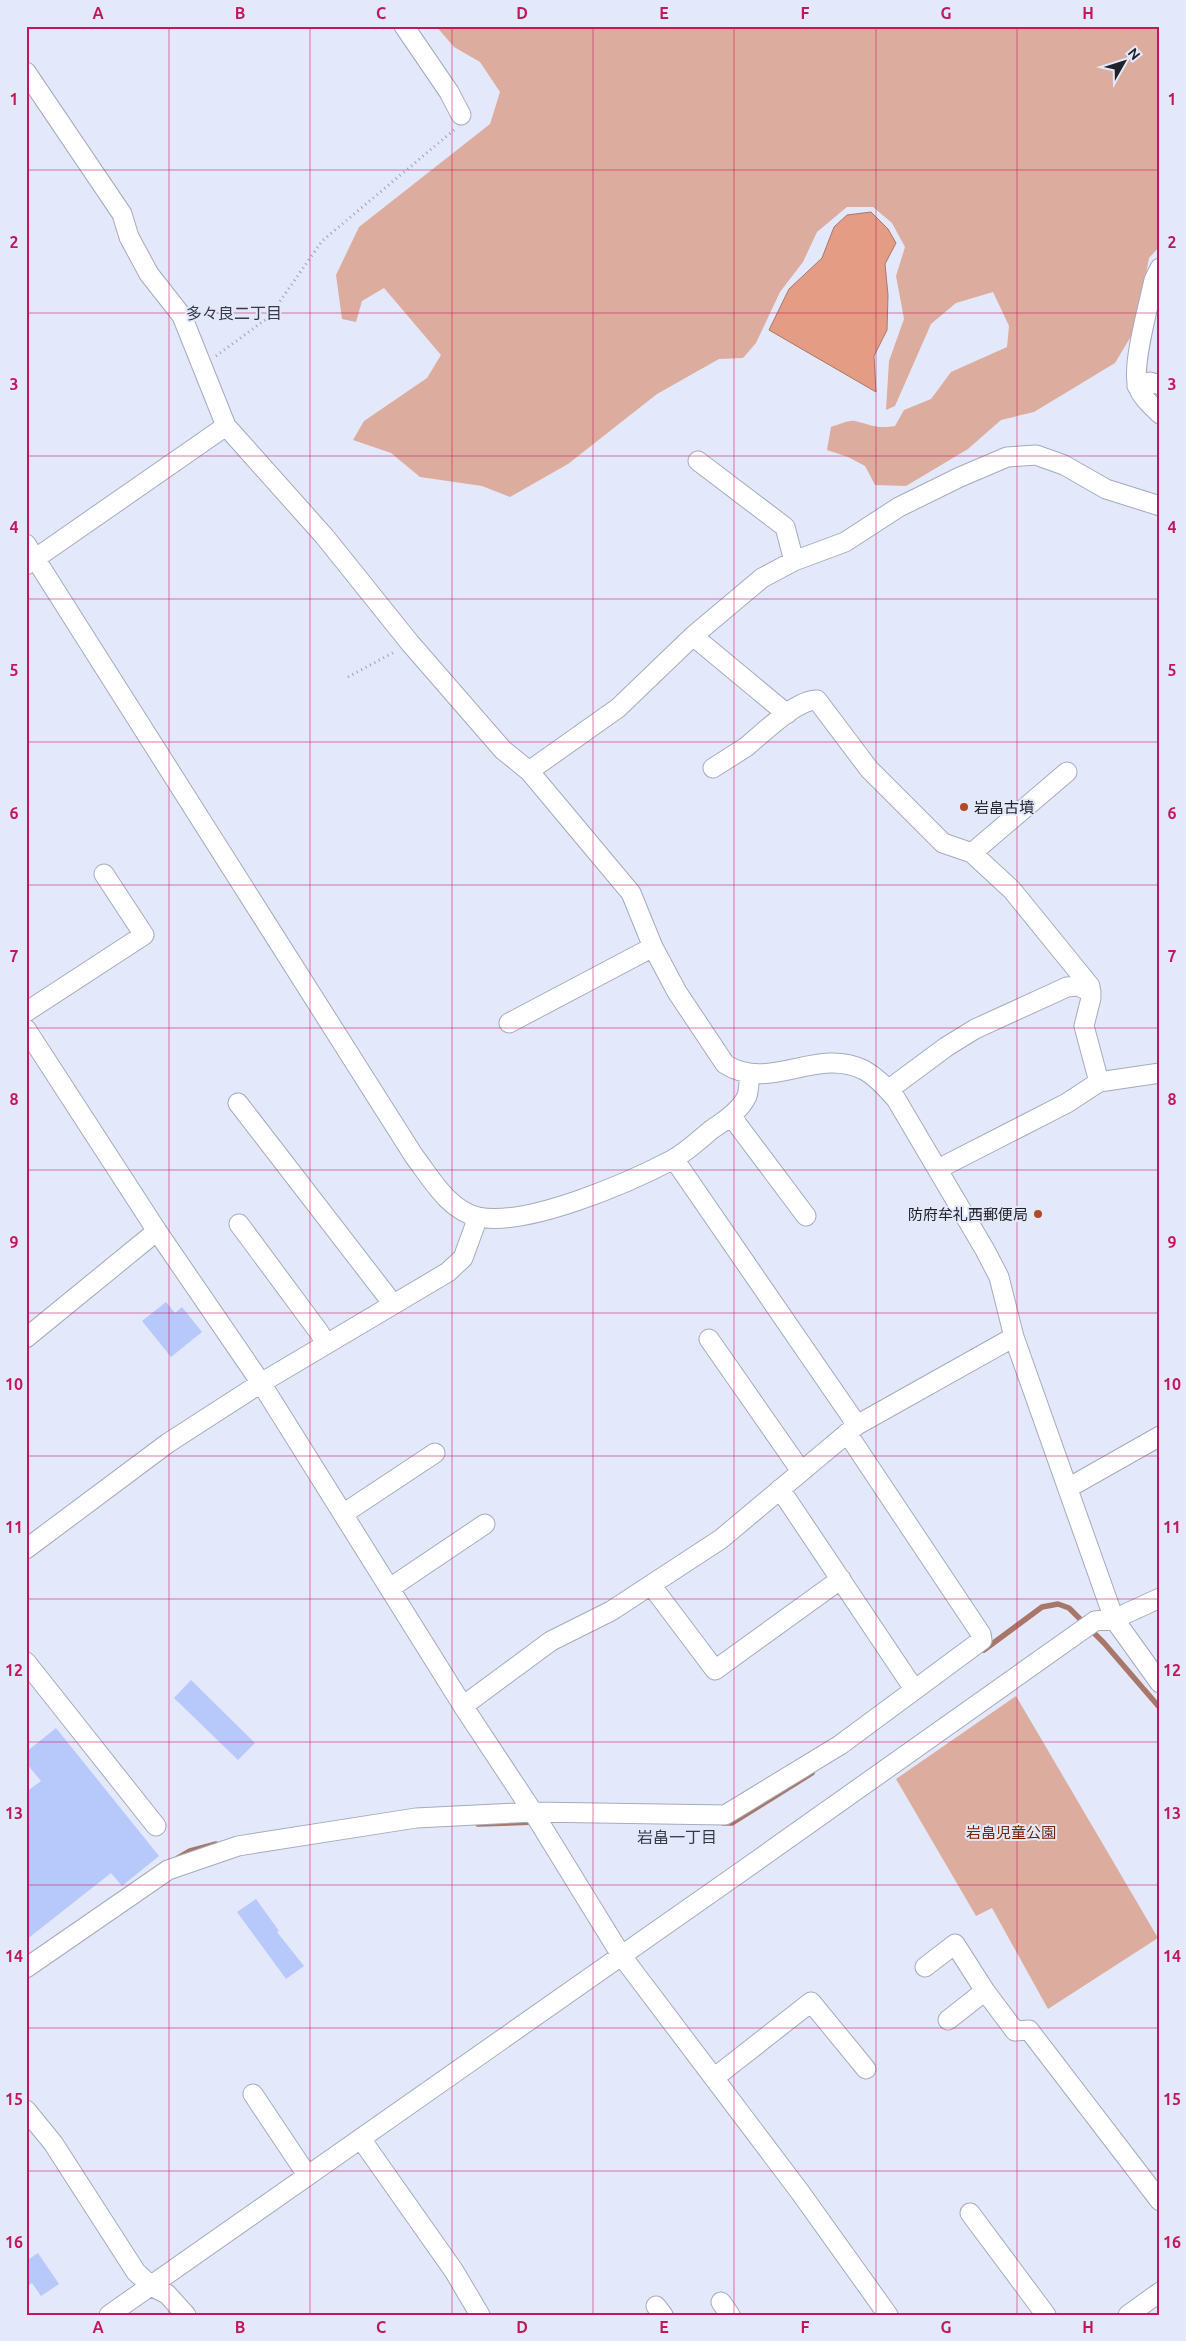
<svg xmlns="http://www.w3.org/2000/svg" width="1186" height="2341" viewBox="0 0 1186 2341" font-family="Ubuntu,'Noto Sans JP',sans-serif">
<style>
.green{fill:#dcad9e}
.water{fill:#e49c85;stroke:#a97769}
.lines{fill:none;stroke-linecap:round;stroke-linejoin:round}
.stream{stroke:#a97769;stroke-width:5.5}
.building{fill:#b7c8fb}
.minor-casing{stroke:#a5abbb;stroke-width:21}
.path{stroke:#9ea2b0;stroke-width:3;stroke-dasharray:1 4;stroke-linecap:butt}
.minor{stroke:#fff;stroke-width:19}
.grid{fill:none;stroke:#c2185b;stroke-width:1;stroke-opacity:0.55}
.poi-dot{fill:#b24a28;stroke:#e3e9fb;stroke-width:2}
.labels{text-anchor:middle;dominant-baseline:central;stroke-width:4;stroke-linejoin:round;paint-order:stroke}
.poi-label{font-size:15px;fill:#202228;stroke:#e3e9fb;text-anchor:start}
.park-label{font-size:15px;fill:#772403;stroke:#e3e9fb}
.neighbourhood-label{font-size:16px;fill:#363a48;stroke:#e3e9fb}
.neatline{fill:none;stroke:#c2185b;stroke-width:2}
.grid-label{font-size:16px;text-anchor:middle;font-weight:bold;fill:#c2185b}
</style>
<rect width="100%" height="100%" fill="#e3e9fb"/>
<path class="green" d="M436 26H1160V246L1149 258 1136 328 1115 363 1034 412 1001 420 968 449 906 486 875 485 865 466 848 457 827 450 831 427C838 425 848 420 855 421 873 425 875 429 895 426L904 410 931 399 951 372 1007 347 1009 326 993 292 956 303 931 324 895 406 886 410 889 361 904 319 896 276 905 247 892 223 873 207H847L817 232 803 262 780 292 756 343 743 358 719 359 657 394 568 464 510 497 482 486 420 477 391 453 353 440 364 421 427 378 441 355 384 288 362 301 356 322 342 319 336 275 359 227 490 124 500 92 480 62 454 47Z
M1016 1696 1158 1938 1048 2009 992 1908 976 1916 896 1779Z"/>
<path class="water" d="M871 212 888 229 896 243 885 264 888 295 887 330 874 356 876 392 769 330 789 289 822 258 834 227 847 215Z"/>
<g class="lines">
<path class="stream" d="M984 1650 1042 1607 1058 1604 1069 1608 1104 1643 1160 1708
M723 1823H732L812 1773
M478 1824 536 1822
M178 1858 190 1851 216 1844"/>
</g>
<path class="building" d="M166 1302 175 1313 182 1307 202 1332 171 1357 142 1321Z
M191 1680 255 1743 238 1760 174 1698Z
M56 1728 159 1856 122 1886 111 1873 26 1940V1792L41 1781 26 1763V1752Z
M256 1899 279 1931 277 1932 304 1966 286 1979 237 1912Z
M38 2253 59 2284 41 2296 32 2283 26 2287V2261Z"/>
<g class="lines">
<defs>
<path id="minor" d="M404 26 449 92 461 115
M26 72 122 214 129 237 149 274 182 316 226 426 325 537 410 643 503 750 529 771 631 893 653 947 677 992 725 1064C770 1093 816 1046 864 1070 877 1077 886 1088 896 1099L985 1250 999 1277 1014 1337 1114 1619 1160 1683
M1160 268 1154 280C1149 304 1131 367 1138 387 1142 398 1152 406 1160 414
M1137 386 1150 382 1160 385
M698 461 785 527 794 561
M26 544 414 1156C431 1178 448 1210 478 1217 527 1227 628 1183 672 1160 686 1152 699 1140 711 1130 724 1121 740 1111 747 1096 749 1090 749 1080 750 1074
M26 565 226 426
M693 636 787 714
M713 768C724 761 735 754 746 747 762 734 797 699 817 700L869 769 943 843 972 853 1012 890 1090 986 1091 998 1084 1026 1099 1082
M529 771 618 708 693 636 762 578 794 561 845 542 899 507 960 477 1007 457 1036 455 1064 465 1106 489 1160 506
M972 853 1067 772
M26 1012 144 935 104 874
M509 1023 653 947
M26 1029 157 1231 261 1383 463 1706 533 1812 621 1955 800 2192 888 2315
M888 1090 946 1047 975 1029 1067 987 1078 986 1091 992
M238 1103 393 1304
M731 1116 806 1216
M674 1159 857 1425
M938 1169 1067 1103 1099 1082 1160 1073
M239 1224 319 1332 326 1344
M26 1338 157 1231
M709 1339 801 1471
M1067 1485 1077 1483 1160 1436
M780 1489 914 1689
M343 1514 435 1453
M26 1549 168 1443 261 1383 448 1272 463 1258 478 1217
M651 1585 715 1670 841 1579
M390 1588 485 1524
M26 1662 156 1826
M463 1706 551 1641 611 1611 721 1539 857 1425 1014 1337
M925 1967 955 1944 985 1991 1015 2031 1029 2030 1160 2201
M26 1968 168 1870 238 1846 416 1818 533 1812 725 1815 840 1745 982 1640 981 1634 847 1433
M948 2020 985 1991
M714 2078 811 2002 866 2069
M253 2094 307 2175
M26 2110 53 2143 136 2272 151 2286 167 2294 186 2315
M361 2139 454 2271 480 2315
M970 2213 1046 2315
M721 2302 730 2315
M656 2306 663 2315
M109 2315 745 1869 1095 1621 1114 1619 1160 1598
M1128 2315 1160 2292"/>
</defs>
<use href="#minor" class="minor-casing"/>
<path class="path" d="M216 356 269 317 322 241 454 130
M348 677 396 651"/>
<use href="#minor" class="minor"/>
</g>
<path class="grid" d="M169 26V2315M310 26V2315M452 26V2315M593 26V2315M734 26V2315M876 26V2315M1017 26V2315M26 170H1160M26 313H1160M26 456H1160M26 599H1160M26 742H1160M26 885H1160M26 1028H1160M26 1170H1160M26 1313H1160M26 1456H1160M26 1599H1160M26 1742H1160M26 1885H1160M26 2028H1160M26 2171H1160"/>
<g class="poi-dot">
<circle cx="964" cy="807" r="5"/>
<circle cx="1038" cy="1214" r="5"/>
</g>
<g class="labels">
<g class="poi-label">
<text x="974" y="807">岩畠古墳</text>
<text x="1028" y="1214" text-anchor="end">防府牟礼西郵便局</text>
</g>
<g class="park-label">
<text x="1011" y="1832">岩畠児童公園</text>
</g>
<g class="neighbourhood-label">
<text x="234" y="313">多々良二丁目</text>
<text x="677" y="1837">岩畠一丁目</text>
</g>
</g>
<rect width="1186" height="2341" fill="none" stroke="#e3e9fb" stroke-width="55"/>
<g transform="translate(1124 62) rotate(51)" stroke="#e3e9fb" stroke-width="4" paint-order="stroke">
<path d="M0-4L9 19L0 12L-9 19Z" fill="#202228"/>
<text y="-8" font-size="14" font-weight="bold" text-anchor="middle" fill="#202228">N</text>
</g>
<rect x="28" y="28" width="1130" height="2286" class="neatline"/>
<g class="grid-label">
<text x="98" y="19">A</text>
<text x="240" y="19">B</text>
<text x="381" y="19">C</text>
<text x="522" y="19">D</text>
<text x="664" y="19">E</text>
<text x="805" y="19">F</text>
<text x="946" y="19">G</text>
<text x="1088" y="19">H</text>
<text x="14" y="105">1</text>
<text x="1172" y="105">1</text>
<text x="14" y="248">2</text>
<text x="1172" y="248">2</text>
<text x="14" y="390">3</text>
<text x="1172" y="390">3</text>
<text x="14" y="533">4</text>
<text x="1172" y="533">4</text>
<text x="14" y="676">5</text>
<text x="1172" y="676">5</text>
<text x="14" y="819">6</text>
<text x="1172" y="819">6</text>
<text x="14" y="962">7</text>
<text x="1172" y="962">7</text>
<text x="14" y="1105">8</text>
<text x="1172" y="1105">8</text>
<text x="14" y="1248">9</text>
<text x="1172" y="1248">9</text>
<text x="14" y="1390">10</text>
<text x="1172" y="1390">10</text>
<text x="14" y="1533">11</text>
<text x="1172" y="1533">11</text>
<text x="14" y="1676">12</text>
<text x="1172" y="1676">12</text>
<text x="14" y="1819">13</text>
<text x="1172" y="1819">13</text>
<text x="14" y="1962">14</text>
<text x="1172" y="1962">14</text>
<text x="14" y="2105">15</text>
<text x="1172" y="2105">15</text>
<text x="14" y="2248">16</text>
<text x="1172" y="2248">16</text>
<text x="98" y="2333">A</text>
<text x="240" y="2333">B</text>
<text x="381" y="2333">C</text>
<text x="522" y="2333">D</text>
<text x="664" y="2333">E</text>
<text x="805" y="2333">F</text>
<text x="946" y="2333">G</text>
<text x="1088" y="2333">H</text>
</g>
</svg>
